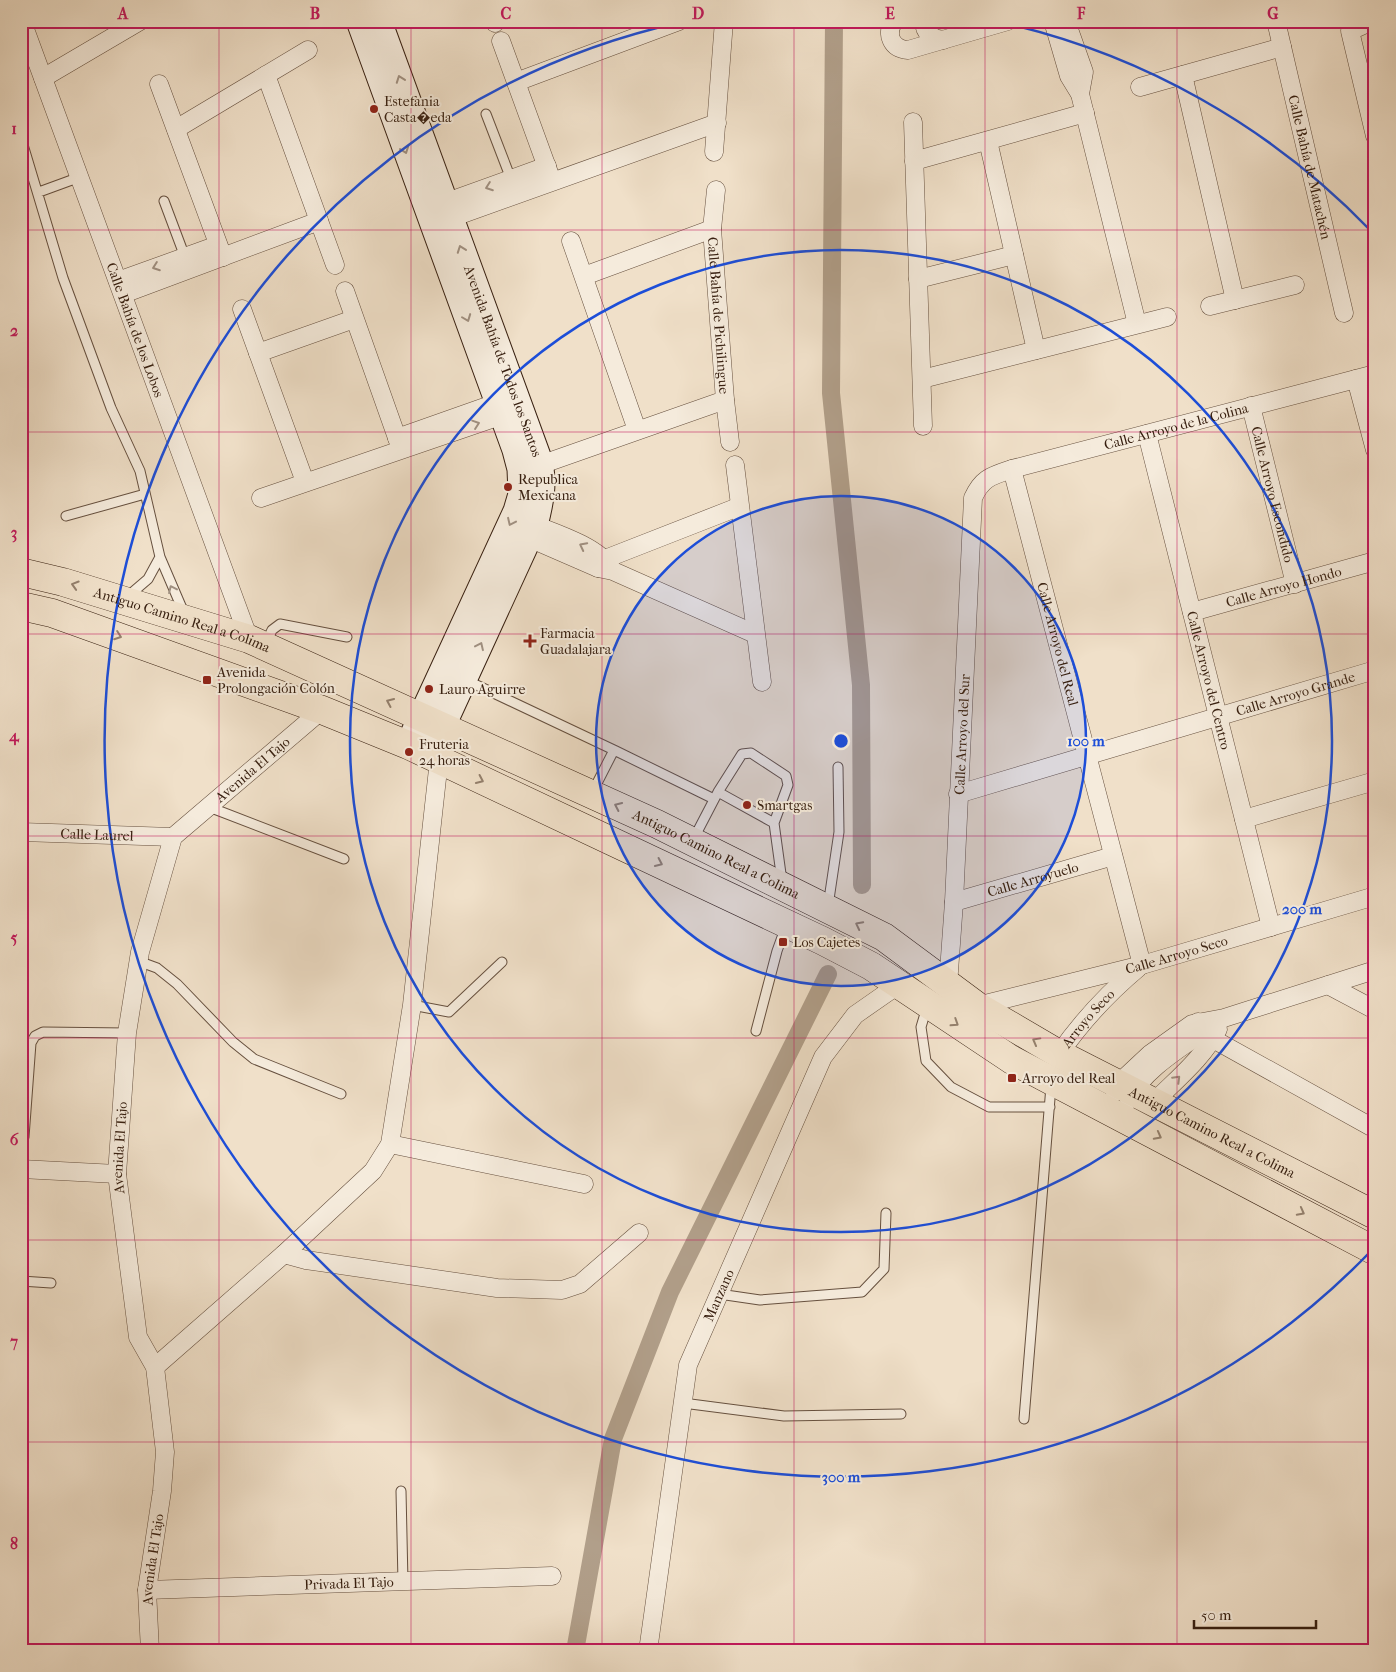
<svg xmlns="http://www.w3.org/2000/svg" width="1396" height="1672" viewBox="0 0 1396 1672" font-family="'IM FELL French Canon',serif">
<style>
.lines{fill:none;stroke-linecap:round;stroke-linejoin:round}
.canal{stroke:#b19f8a;stroke-width:18}
.lane-casing{stroke:#66503f;stroke-width:11}
.street-casing{stroke:#66503f;stroke-width:19}
.secondary-casing{stroke:#382011;stroke-width:27}
.primary-casing{stroke:#382011;stroke-width:29}
.lane{stroke:#f5ebdc;stroke-width:9}
.street{stroke:#f5ebdc;stroke-width:18}
.secondary{stroke:#f5ebdc;stroke-width:25}
.primary{stroke:#f0e0c9;stroke-width:28}
.oneway{stroke:#a09081}
.oneway2{stroke:#94806d}
.grid{fill:none;stroke:#c2185b;stroke-width:1;stroke-opacity:0.55}
.ring{fill:none;stroke:#1d4ed8;stroke-width:2.5}
.poi-dot{fill:#8f2418;stroke:#f5ebdc;stroke-width:2}
.labels{text-anchor:middle;dominant-baseline:central;stroke-width:4;stroke-linejoin:round;paint-order:stroke}
.poi-label{font-size:14px;fill:#382011;stroke:#f5ebdc;text-anchor:start}
.street-label{font-size:14px;fill:#382011;stroke:#f5ebdc}
.centre{fill:#1d4ed8;stroke:#f5ebdc;stroke-width:2.5}
.ring-label{font-size:15px;text-anchor:middle;font-weight:bold;fill:#1d4ed8;stroke:#f5ebdc;stroke-width:4;stroke-linejoin:round;paint-order:stroke}
.neatline{fill:none;stroke:#c2185b;stroke-width:2}
.grid-label{font-size:16px;text-anchor:middle;font-weight:bold;fill:#c2185b}
</style>
<rect width="100%" height="100%" fill="#f0e0c9"/>
<filter id="stains"><feTurbulence type="fractalNoise" baseFrequency=".004" numOctaves="4"/><feColorMatrix values="0 0 0 0 .2 0 0 0 0 .09 0 0 0 0 .02 0 0 0 .5 -.17"/></filter>
<radialGradient id="worn" r=".72"><stop offset=".6" stop-color="#630" stop-opacity="0"/><stop offset="1" stop-color="#630" stop-opacity=".3"/></radialGradient>
<g class="lines">
<path class="canal" d="M834 21 831 393 861 685 862 885
M575 1651 613 1439 670 1292 828 974"/>
<defs>
<path id="lane" d="M486 114 511 179
M21 138 63 278 111 408 140 471 160 557 184 613
M39 192 80 177
M164 201 185 257
M66 516 145 494
M127 597 148 579 160 557
M266 643 272 630 280 624 347 637
M466 680 614 750 593 791
M614 750 714 799
M718 792 742 754 751 753 786 776 788 785 774 823
M209 807 344 859
M693 840 718 792 774 823 782 881
M828 906 839 832 838 767
M138 961 157 968 177 984 233 1042 254 1059 341 1094
M412 1005 449 1012 502 962
M927 1007 921 1027 926 1061 951 1087 989 1107H1050
M756 1031 777 951 786 926
M24 1137 31 1043 35 1036 43 1032 127 1033
M21 1281 51 1283
M719 1294 760 1300 862 1292 884 1269 886 1213
M683 1403 784 1416 901 1414
M1024 1419 1051 1086
M401 1491 403 1582"/>
<g id="street">
<path id="s1" d="M22 21 249 639"/>
<path d="M494 21 495 23"/>
<path d="M894 21C885 35 892 49 908 50L1008 21"/>
<path d="M924 21C924 33 932 39 943 40"/>
<path d="M1053 21 1069 76 1080 94 1137 324"/>
<path d="M1066 21 1084 72 1080 94"/>
<path id="s2" d="M1276 21 1344 313"/>
<path d="M1372 21 1350 31 1375 136"/>
<path d="M501 41 552 181"/>
<path d="M266 75 335 265"/>
<path d="M1183 75 1235 300"/>
<path d="M43 78 140 21"/>
<path d="M516 82 679 21"/>
<path d="M159 84 223 257"/>
<path d="M1140 87 1282 47"/>
<path d="M913 122 923 426"/>
<path d="M176 129 308 50"/>
<path d="M988 141 1036 350"/>
<path d="M714 152 724 21"/>
<path d="M914 161 1085 113"/>
<path id="s3" d="M716 190 712 229 725 400 730 442"/>
<path d="M436 206 547 166"/>
<path d="M440 222 717 123"/>
<path d="M571 241 637 430"/>
<path d="M584 276 712 229"/>
<path d="M918 279 1014 255"/>
<path d="M118 281 218 245"/>
<path d="M345 291 401 449"/>
<path d="M123 294 319 221"/>
<path d="M1210 306 1295 285"/>
<path d="M242 309 305 482"/>
<path d="M258 353 354 319"/>
<path d="M922 379 1167 317"/>
<path d="M1356 379 1375 450"/>
<path id="s4" d="M1251 406 1295 584"/>
<path id="s5" d="M1147 434 1271 927"/>
<path d="M397 438 499 402"/>
<path d="M540 465 725 400"/>
<path d="M735 465 762 682"/>
<path id="s6" d="M1012 469 1142 965"/>
<path d="M261 498 503 415"/>
<path d="M535 525C558 534 598 547 611 568"/>
<path d="M529 538 598 568 613 571 755 634"/>
<path d="M598 568 605 559 738 507"/>
<path id="s7" d="M1192 612 1375 561"/>
<path id="s8" d="M958 794 1375 670"/>
<path d="M1244 819 1375 781"/>
<path id="s9" d="M21 832 173 837"/>
<path id="s10" d="M954 902 1113 856"/>
<path id="s11" d="M948 985 954 902 973 498C982 478 991 476 1012 469L1375 374"/>
<path d="M1328 985 1375 1010"/>
<path id="s12" d="M977 1006 1142 965 1375 896"/>
<path d="M1198 1022 1213 1039 1375 1129"/>
<path id="s13" d="M1059 1054C1082 1021 1107 994 1138 968"/>
<path d="M1115 1092 1119 1083 1150 1054 1192 1024 1224 1018 1375 970"/>
<path d="M1129 1100C1141 1070 1187 1044 1213 1025"/>
<path d="M1155 1101C1177 1079 1204 1057 1218 1029"/>
<path d="M390 1144 584 1184"/>
<path d="M21 1169 117 1174"/>
<path d="M284 1254 306 1260 497 1288 562 1290 580 1284 639 1233"/>
<path d="M155 1367 284 1254 373 1171 390 1144 412 1005 439 760"/>
<path id="s14" d="M147 1590 552 1576"/>
<path id="s15" d="M150 1651 147 1590 162 1491 165 1452 155 1367 138 1337 117 1174 127 1033 140 952 173 837 322 710"/>
<path id="s16" d="M648 1651 688 1365 823 1057 855 1015 898 985"/>
</g>
<g id="secondary">
<path d="M359 21 515 450 520 469 521 494 516 511 408 745"/>
<path id="s17" d="M379 21 539 459C545 482 541 502 535 525L430 754"/>
</g>
<g id="primary">
<path id="s18" d="M21 572 63 582 249 639 657 824 884 937 977 1006 1059 1054 1375 1215"/>
<path d="M21 606 52 613 322 710 408 745 823 941 871 966 1012 1060 1375 1251"/>
</g>
</defs>
<use href="#lane" class="lane-casing"/>
<use href="#street" class="street-casing"/>
<use href="#secondary" class="secondary-casing"/>
<use href="#primary" class="primary-casing"/>
<use href="#lane" class="lane"/>
<use href="#street" class="street"/>
<use href="#secondary" class="secondary"/>
<use href="#primary" class="primary"/>
</g>
<defs><path id="oneway-chevron" d="M-2-3.5L2.5 0L-2 3.5" fill="none" stroke-width="1.6" stroke-linecap="round" stroke-linejoin="round" transform="scale(1.25)"/></defs>
<g class="oneway">
<use href="#oneway-chevron" transform="translate(400 79) rotate(-110)"/>
<use href="#oneway-chevron" transform="translate(405 150) rotate(70)"/>
<use href="#oneway-chevron" transform="translate(489 187) rotate(160)"/>
<use href="#oneway-chevron" transform="translate(461 249) rotate(-110)"/>
<use href="#oneway-chevron" transform="translate(156 267) rotate(160)"/>
<use href="#oneway-chevron" transform="translate(467 318) rotate(69)"/>
<use href="#oneway-chevron" transform="translate(476 424) rotate(-19)"/>
<use href="#oneway-chevron" transform="translate(511 522) rotate(115)"/>
<use href="#oneway-chevron" transform="translate(583 546) rotate(-153)"/>
<use href="#oneway-chevron" transform="translate(172 589) rotate(-115)"/>
<use href="#oneway-chevron" transform="translate(480 646) rotate(-65)"/>
<use href="#oneway-chevron" transform="translate(1177 1079) rotate(-45)"/>
</g>
<g class="oneway2">
<use href="#oneway-chevron" transform="translate(75 585) rotate(-163)"/>
<use href="#oneway-chevron" transform="translate(118 636) rotate(20)"/>
<use href="#oneway-chevron" transform="translate(390 702) rotate(-156)"/>
<use href="#oneway-chevron" transform="translate(480 780) rotate(25)"/>
<use href="#oneway-chevron" transform="translate(618 806) rotate(-155)"/>
<use href="#oneway-chevron" transform="translate(659 863) rotate(25)"/>
<use href="#oneway-chevron" transform="translate(859 925) rotate(-153)"/>
<use href="#oneway-chevron" transform="translate(955 1023) rotate(33)"/>
<use href="#oneway-chevron" transform="translate(1036 1041) rotate(-151)"/>
<use href="#oneway-chevron" transform="translate(1158 1136) rotate(28)"/>
<use href="#oneway-chevron" transform="translate(1301 1212) rotate(28)"/>
</g>
<path class="grid" d="M219 21V1651M411 21V1651M602 21V1651M794 21V1651M985 21V1651M1177 21V1651M21 230H1375M21 432H1375M21 634H1375M21 836H1375M21 1038H1375M21 1240H1375M21 1442H1375"/>
<circle cx="841" cy="741" r="245" fill="#1d4ed8" fill-opacity=".12"/>
<g class="ring">
<circle cx="841" cy="741" r="245"/>
<circle cx="841" cy="741" r="491"/>
<path d="M1370 1252A736 736 0 1 1 682 22M1000 22A736 736 0 0 1 1370 230"/>
</g>
<g class="poi-dot">
<circle cx="374" cy="109" r="5"/>
<circle cx="508" cy="487" r="5"/>
<path d="M527.5 633.5h5v5h5v5h-5v5h-5v-5h-5v-5h5z"/>
<rect x="202" y="675" width="10" height="10" rx="2.5"/>
<circle cx="429" cy="689" r="5"/>
<circle cx="409" cy="752" r="5"/>
<circle cx="747" cy="805" r="5"/>
<rect x="778" y="937" width="10" height="10" rx="2.5"/>
<rect x="1007" y="1073" width="10" height="10" rx="2.5"/>
</g>
<g class="labels">
<g class="poi-label">
<text x="384" y="101">Estefania<tspan x="384" dy="16">Casta�eda</tspan></text>
<text x="518" y="479">Republica<tspan x="518" dy="16">Mexicana</tspan></text>
<text x="540" y="633">Farmacia<tspan x="540" dy="16">Guadalajara</tspan></text>
<text x="217" y="672">Avenida<tspan x="217" dy="16">Prolongación Colón</tspan></text>
<text x="439" y="689">Lauro Aguirre</text>
<text x="419" y="744">Fruteria<tspan x="419" dy="16">24 horas</tspan></text>
<text x="757" y="805">Smartgas</text>
<text x="793" y="942">Los Cajetes</text>
<text x="1022" y="1078">Arroyo del Real</text>
</g>
<g class="street-label">
<text stroke="none"><textPath href="#s2" startOffset="150">Calle Bahía de Matachén</textPath></text>
<text stroke="none"><textPath href="#s3" startOffset="126">Calle Bahía de Pichilingue</textPath></text>
<text stroke="none"><textPath href="#s1" startOffset="329">Calle Bahía de los Lobos</textPath></text>
<text stroke="none"><textPath href="#s17" startOffset="362">Avenida Bahía de Todos los Santos</textPath></text>
<text stroke="none"><textPath href="#s11" startOffset="708">Calle Arroyo de la Colina</textPath></text>
<text stroke="none"><textPath href="#s4" startOffset="91">Calle Arroyo Escondido</textPath></text>
<text stroke="none"><textPath href="#s7" startOffset="95">Calle Arroyo Hondo</textPath></text>
<text stroke="none"><textPath href="#s18" startOffset="168">Antiguo Camino Real a Colima</textPath></text>
<text stroke="none"><textPath href="#s6" startOffset="181">Calle Arroyo del Real</textPath></text>
<text stroke="none"><textPath href="#s5" startOffset="254">Calle Arroyo del Centro</textPath></text>
<text stroke="none"><textPath href="#s8" startOffset="352">Calle Arroyo Grande</textPath></text>
<text stroke="none"><textPath href="#s11" startOffset="251">Calle Arroyo del Sur</textPath></text>
<text stroke="none"><textPath href="#s15" startOffset="932">Avenida El Tajo</textPath></text>
<text stroke="none"><textPath href="#s9" startOffset="76">Calle Laurel</textPath></text>
<text stroke="none"><textPath href="#s18" startOffset="752">Antiguo Camino Real a Colima</textPath></text>
<text stroke="none"><textPath href="#s10" startOffset="82">Calle Arroyuelo</textPath></text>
<text stroke="none"><textPath href="#s12" startOffset="206">Calle Arroyo Seco</textPath></text>
<text stroke="none"><textPath href="#s13" startOffset="46">Arroyo Seco</textPath></text>
<text stroke="none"><textPath href="#s18" startOffset="1322">Antiguo Camino Real a Colima</textPath></text>
<text stroke="none"><textPath href="#s15" startOffset="511">Avenida El Tajo</textPath></text>
<text stroke="none"><textPath href="#s16" startOffset="365">Manzano</textPath></text>
<text stroke="none"><textPath href="#s15" startOffset="92">Avenida El Tajo</textPath></text>
<text stroke="none"><textPath href="#s14" startOffset="202">Privada El Tajo</textPath></text>
</g>
</g>
<circle cx="841" cy="741" r="8" class="centre"/>
<g class="ring-label">
<text x="1086" y="746">100 m</text>
<text x="1302" y="914">200 m</text>
<text x="841" y="1482">300 m</text>
</g>
<rect width="1396" height="1672" fill="none" stroke="#f0e0c9" stroke-width="55"/>
<path d="M1194 1620v8h122v-8" fill="none" stroke="#382011" stroke-width="2.5"/>
<text x="1201" y="1620" font-size="15" fill="#382011" stroke="#f5ebdc" stroke-width="4" paint-order="stroke">50 m</text>
<rect x="28" y="28" width="1340" height="1616" class="neatline"/>
<g class="grid-label">
<text x="123" y="19">A</text>
<text x="315" y="19">B</text>
<text x="506" y="19">C</text>
<text x="698" y="19">D</text>
<text x="890" y="19">E</text>
<text x="1081" y="19">F</text>
<text x="1273" y="19">G</text>
<text x="14" y="134">1</text>
<text x="14" y="336">2</text>
<text x="14" y="538">3</text>
<text x="14" y="741">4</text>
<text x="14" y="943">5</text>
<text x="14" y="1145">6</text>
<text x="14" y="1347">7</text>
<text x="14" y="1549">8</text>
</g>
<rect width="100%" height="100%" filter="url(#stains)"/>
<rect width="100%" height="100%" fill="url(#worn)"/>
</svg>
